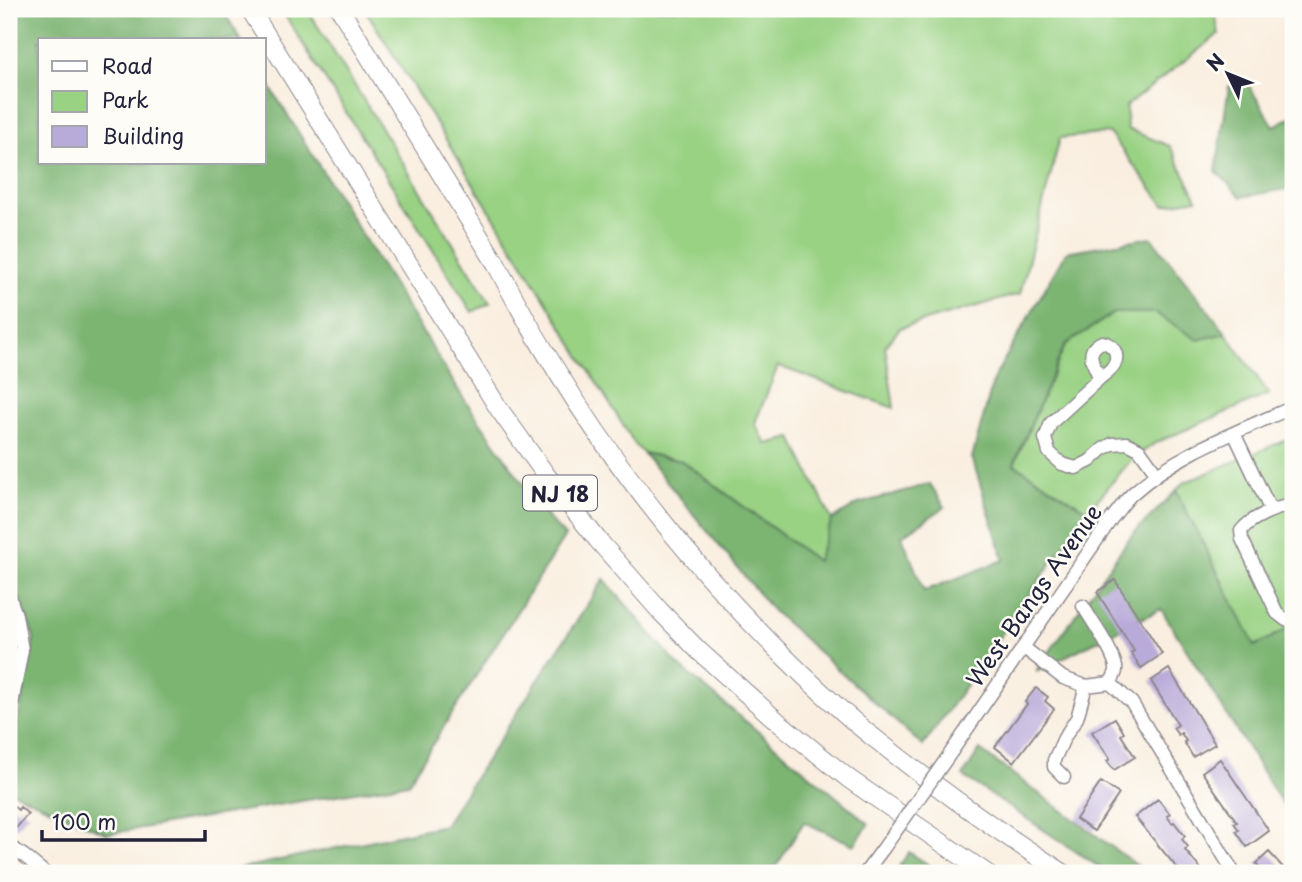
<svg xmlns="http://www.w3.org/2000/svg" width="1302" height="882" viewBox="0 0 1302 882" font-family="'Playpen Sans',sans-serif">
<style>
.green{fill:#9ad284;stroke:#5e7a60;stroke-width:2}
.forest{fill:#7bb472;stroke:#4e6b56;stroke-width:2}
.building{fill:#b9abd9}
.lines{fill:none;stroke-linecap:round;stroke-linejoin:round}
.minor-casing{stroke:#8e888d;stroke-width:15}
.highway-casing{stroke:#8e888d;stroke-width:20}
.minor{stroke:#fff;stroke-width:12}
.highway{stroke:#fff;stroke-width:18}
.minor-bridge-casing{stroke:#8e888d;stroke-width:15;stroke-linecap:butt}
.minor-bridge{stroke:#fff;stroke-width:12}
.labels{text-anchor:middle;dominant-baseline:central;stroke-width:5;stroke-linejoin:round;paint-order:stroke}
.shield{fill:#fdfcf7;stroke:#646373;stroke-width:2}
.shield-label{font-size:21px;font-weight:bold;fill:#22223b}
.street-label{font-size:23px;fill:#22223b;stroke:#fdfcf7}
</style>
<rect width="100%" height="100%" fill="#fdfcf7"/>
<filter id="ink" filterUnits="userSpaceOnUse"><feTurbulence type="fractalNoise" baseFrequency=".0143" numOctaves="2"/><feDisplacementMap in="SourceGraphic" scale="14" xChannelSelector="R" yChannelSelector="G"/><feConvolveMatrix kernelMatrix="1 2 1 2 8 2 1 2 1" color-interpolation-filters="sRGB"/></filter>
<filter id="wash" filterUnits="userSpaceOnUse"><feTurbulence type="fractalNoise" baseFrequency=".00686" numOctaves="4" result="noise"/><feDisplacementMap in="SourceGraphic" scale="28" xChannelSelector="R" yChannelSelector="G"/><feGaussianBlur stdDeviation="1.57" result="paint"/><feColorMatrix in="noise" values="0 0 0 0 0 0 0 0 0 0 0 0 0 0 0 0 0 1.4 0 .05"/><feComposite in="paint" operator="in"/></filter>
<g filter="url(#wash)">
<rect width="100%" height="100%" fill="#f9eedf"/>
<path class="green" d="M281 9H307L490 303 472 312Z
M365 9H1214L1219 34 1126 106 1127 129 1170 146 1197 199 1164 205 1109 133 1060 138 1020 294 900 328 885 346 894 408 778 366 755 423 766 444 792 438 832 520 817 561 682 461 643 453 636 446Z
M1114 313H1155L1198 339 1226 333 1269 394 1157 442 1131 460 1088 511 1014 464 1065 345Z
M1293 437V626L1255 646 1176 491 1183 483Z"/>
<path class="forest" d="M9 9H222L241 40H40V163H264V77L462 396 545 515 565 536 408 783 107 834 13 792 9 796V734L17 724 34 638 9 568Z
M1247 83 1274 126 1293 116V188L1241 197 1216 171 1229 86Z
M1151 237 1226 333 1198 340 1155 313H1114L1065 345 1014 464 1088 511 923 746 773 611 643 453 682 461 817 561 832 520 858 504 930 484 945 507 902 536 924 591 1004 560 972 458 994 378 1066 252Z
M1176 491 1255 646 1293 626V821L1161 609 1036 671 1131 536Z
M604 579 678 665 869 824 854 845 804 822 772 873H219L444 825Z
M980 750 1147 873H1108L963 776Z
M909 852 941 873H895Z"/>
<g id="blocks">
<path class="building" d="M1115 580 1162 654 1141 668 1131 653 1134 651 1097 592Z
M1169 669 1215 744 1193 757 1184 742 1186 741 1181 733 1178 735 1173 728 1178 725 1151 681Z
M1036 688 1048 697 1045 701 1054 709 1014 762 995 747 1027 704 1025 702Z
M1115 718 1124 733 1121 735 1135 757 1114 770 1107 761 1110 759 1092 732Z
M1220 759 1269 831 1247 847 1236 831 1239 830 1234 823 1237 822 1202 772Z
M1101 782 1119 794 1094 831 1076 819Z
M1158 799 1170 814 1167 816 1172 823 1174 822 1185 836 1182 839 1188 847 1185 850 1204 873H1181L1135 817Z
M13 806 18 810 20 807 28 814 16 828 9 822V811Z
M1269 852 1288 873H1264L1256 864Z"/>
</g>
</g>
<g filter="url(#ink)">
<use href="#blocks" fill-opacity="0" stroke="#8e888d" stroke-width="2"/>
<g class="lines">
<defs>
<path id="minor" d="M1102 342C1113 344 1120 354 1114 365 1111 370 1105 374 1100 378 1094 365 1083 351 1102 342Z
M1100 378 1051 423 1045 438 1049 452 1062 464 1076 468 1090 461 1103 449 1112 444 1127 443 1139 449 1157 474
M1234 433 1271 511
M1293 505C1277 507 1250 518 1241 531L1242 539 1277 613 1286 620 1293 619
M9 595 16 615 22 650 9 720
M1083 606C1092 621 1113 651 1116 667 1117 673 1113 678 1110 683
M1023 647 1063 678 1086 686 1110 683 1132 703 1234 873
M952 751 1112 518C1119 510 1125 500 1133 493 1179 452 1238 432 1293 407
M1064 777 1054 767V760L1064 738 1077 718 1086 686
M9 846 23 855 45 873
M865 873 883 849"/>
<path id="highway" d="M250 9 499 409 546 475 597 539 660 611 699 651 777 721 849 779 986 873
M340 9 495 262C573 413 676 553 799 671 824 695 850 720 878 741 937 788 999 832 1063 873"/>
</defs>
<use href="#minor" class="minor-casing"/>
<use href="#highway" class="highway-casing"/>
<use href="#minor" class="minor"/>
<use href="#highway" class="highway"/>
<defs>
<path id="minor-bridge" d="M883 849 952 751"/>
</defs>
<use href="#minor-bridge" class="minor-bridge-casing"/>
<use href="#minor-bridge" class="minor-bridge"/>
</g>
</g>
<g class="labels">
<rect class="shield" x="523" y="475.5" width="74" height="35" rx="5"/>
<g class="shield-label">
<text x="560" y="493">NJ 18</text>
</g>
<g class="street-label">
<text transform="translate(1033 595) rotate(-55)">West Bangs Avenue</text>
</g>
</g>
<rect width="1302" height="882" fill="none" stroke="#fdfcf7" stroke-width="35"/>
<rect x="38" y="38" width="228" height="126" fill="#fdfcf7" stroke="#a5a5ac" stroke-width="2"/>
<rect x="52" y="61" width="35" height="10" fill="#ffffff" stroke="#a5a5ac" stroke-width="2"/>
<text x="102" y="74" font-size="21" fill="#22223b">Road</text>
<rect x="52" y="91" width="35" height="21" fill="#9ad284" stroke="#a5a5ac" stroke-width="2"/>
<text x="102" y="108" font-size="21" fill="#22223b">Park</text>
<rect x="52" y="126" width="35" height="21" fill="#b9abd9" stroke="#a5a5ac" stroke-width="2"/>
<text x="102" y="144" font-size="21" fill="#22223b">Building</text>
<g transform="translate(1228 74) rotate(313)" stroke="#fdfcf7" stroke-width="5" paint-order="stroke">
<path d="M0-5L12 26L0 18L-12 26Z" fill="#22223b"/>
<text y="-10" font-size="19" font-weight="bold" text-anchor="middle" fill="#22223b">N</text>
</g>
<path d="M42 830v10h163v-10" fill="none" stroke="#22223b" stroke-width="3.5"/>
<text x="52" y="830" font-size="21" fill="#22223b" stroke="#fdfcf7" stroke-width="5" paint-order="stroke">100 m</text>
</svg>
